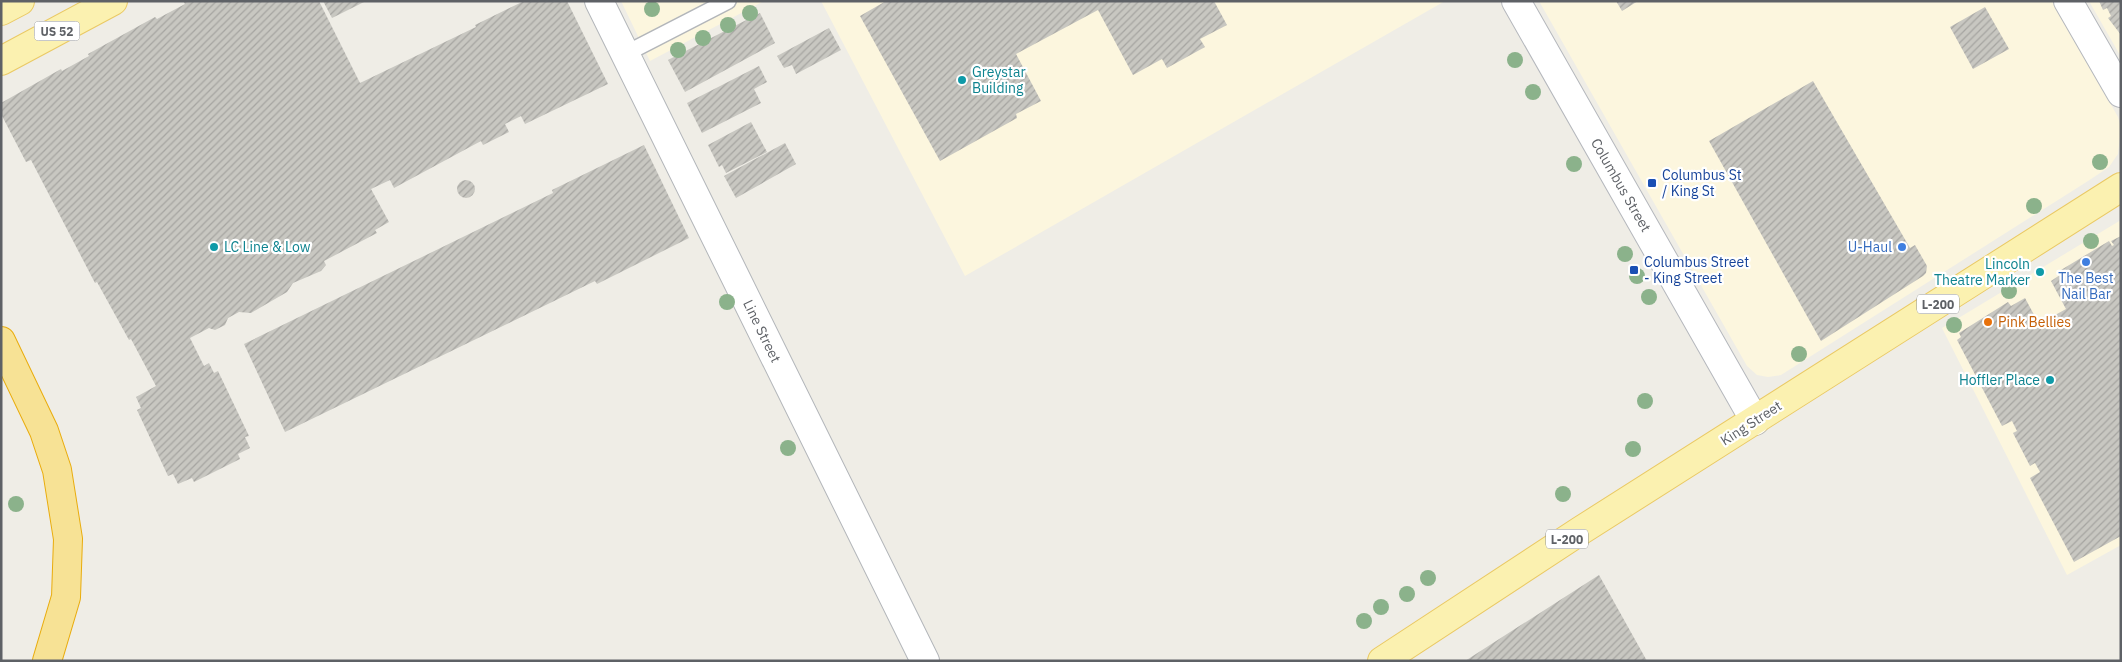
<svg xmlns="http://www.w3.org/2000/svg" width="2122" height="662" viewBox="0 0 2122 662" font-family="'IBM Plex Sans',sans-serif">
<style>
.commercial{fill:#fcf6de}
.building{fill:url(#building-hatch)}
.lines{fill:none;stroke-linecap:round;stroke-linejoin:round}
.lane-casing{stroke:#b3b6ba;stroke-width:18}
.street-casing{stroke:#b3b6ba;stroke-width:30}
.secondary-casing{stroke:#b5b8bd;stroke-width:30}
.primary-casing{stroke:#eac964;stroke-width:30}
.highway-casing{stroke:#e9ac0d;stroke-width:30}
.lane{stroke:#fff;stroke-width:15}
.street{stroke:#fff;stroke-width:28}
.secondary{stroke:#fff;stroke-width:28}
.primary{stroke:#fbf1b0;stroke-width:28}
.highway{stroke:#f7e295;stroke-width:28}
.tree{fill:#8bb28b}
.culture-dot{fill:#0f9aa8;stroke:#fff;stroke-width:2}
.transit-dot{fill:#1a4fb4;stroke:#fff;stroke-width:2}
.shop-dot{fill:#3f7fe0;stroke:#fff;stroke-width:2}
.food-dot{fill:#e8710a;stroke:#fff;stroke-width:2}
.labels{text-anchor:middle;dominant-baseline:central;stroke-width:4.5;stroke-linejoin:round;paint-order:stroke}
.shield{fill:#fff;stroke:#8e9094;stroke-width:1}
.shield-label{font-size:12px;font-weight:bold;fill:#5e6166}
.culture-label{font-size:14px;fill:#0d838f;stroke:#fff;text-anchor:start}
.transit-label{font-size:14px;fill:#164399;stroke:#fff;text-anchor:start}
.street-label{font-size:14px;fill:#5e6166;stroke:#fff}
.shop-label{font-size:14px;fill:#366cbe;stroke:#fff;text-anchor:end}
.food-label{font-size:14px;fill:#c56008;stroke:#fff;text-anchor:start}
</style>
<defs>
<pattern id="building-hatch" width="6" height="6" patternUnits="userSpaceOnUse" patternTransform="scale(1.25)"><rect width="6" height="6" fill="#c8c7c1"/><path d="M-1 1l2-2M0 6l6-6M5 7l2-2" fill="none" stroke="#a6a5a1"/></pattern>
</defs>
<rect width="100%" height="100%" fill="#efede6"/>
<path class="commercial" d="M621 1H764L650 61Z
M821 1H1445L965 276Z
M1539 1H2052L2118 117 2121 128 2118 154 2109 167 2088 181 1781 375 1768 377 1757 375 1747 366Z
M2089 1H2121V57Z
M2121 220V545L2067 575 1942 328Z"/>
<path class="building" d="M183 1H319L360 83 476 27 475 25 524 1H567L608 84 525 124 521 116 505 124 509 132 483 145 481 141 394 188 390 180 371 189 389 222 375 230 377 233 324 261 326 265 321 271 293 283 287 292 251 313 239 312 228 318 225 325 215 330 209 328 190 338 204 366 209 363 214 373 218 371 249 436 245 437 250 448 238 454 240 459 194 482 192 478 178 484 173 474 168 476 137 410 141 408 136 397 156 386 131 339 129 340 97 282 95 283 31 160 26 162 1 114V103L61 69 62 71 89 56 88 54 155 17 157 19 185 4Z
M323 1H366L332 18Z
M886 1H1214L1227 25 1200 39 1205 47 1167 68 1162 59 1133 75 1098 10 1016 54 1041 101 1016 114 1017 118 940 161 860 16Z
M1616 1H1638L1622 11Z
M2099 1H2121V35L2108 18 2111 16 2107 8 2103 10Z
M1985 7 2009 49 1973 69 1950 27Z
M760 13 775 43 685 92 668 60Z
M829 28 841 50 796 74 792 65 784 68 777 56Z
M759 66 767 82 754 89 761 103 702 133 687 103Z
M1813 81 1910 248 1915 245 1927 266 1926 273 1923 276 1821 341 1709 141Z
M751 122 767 152 726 173 722 165 719 167 708 145Z
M785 143 796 164 736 198 724 176Z
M644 145 689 238 597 284 595 281 285 432 244 344 553 193 552 190Z
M457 189a9 9 0 1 1 18 0a9 9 0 1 1-18 0Z
M2121 236V536L2074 562 2030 478 2040 472 2035 463 2030 466 2013 433 2017 431 2012 421 2002 426 1957 340 1961 337 1959 333 2008 302 2011 306 2025 298 2039 324 2066 309 2051 281 2063 273 2061 270 2109 241 2112 246 2114 245 2111 241Z
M1599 575 1647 661H1465Z"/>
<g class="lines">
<defs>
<path id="lane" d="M625 54 728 1"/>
<path id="street" d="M599 1 925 661"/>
<path id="secondary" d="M1516 1 1755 421
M2068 1 2121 93"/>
<path id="primary" d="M1 11 20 1
M1 61 113 1
M1382 661 1580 531 2121 187"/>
<path id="highway" d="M1 341 44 431 57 470 68 539 66 597 47 661"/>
</defs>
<use href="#lane" class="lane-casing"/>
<use href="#street" class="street-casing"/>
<use href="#secondary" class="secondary-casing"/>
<use href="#primary" class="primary-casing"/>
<use href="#highway" class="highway-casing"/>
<use href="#lane" class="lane"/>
<use href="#street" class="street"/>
<use href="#secondary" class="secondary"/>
<use href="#primary" class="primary"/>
<use href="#highway" class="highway"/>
</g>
<g class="tree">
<circle cx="652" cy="9" r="8"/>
<circle cx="750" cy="13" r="8"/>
<circle cx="728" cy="25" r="8"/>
<circle cx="703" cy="38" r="8"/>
<circle cx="678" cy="50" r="8"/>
<circle cx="1515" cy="60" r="8"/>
<circle cx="1533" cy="92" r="8"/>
<circle cx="2100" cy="162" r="8"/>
<circle cx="1574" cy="164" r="8"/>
<circle cx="2034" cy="206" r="8"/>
<circle cx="2091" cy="241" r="8"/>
<circle cx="1625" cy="254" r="8"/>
<circle cx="1637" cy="276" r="8"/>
<circle cx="2009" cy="291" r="8"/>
<circle cx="1649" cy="297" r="8"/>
<circle cx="727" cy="302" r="8"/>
<circle cx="1954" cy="325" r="8"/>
<circle cx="1799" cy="354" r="8"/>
<circle cx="1645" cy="401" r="8"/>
<circle cx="788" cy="448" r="8"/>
<circle cx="1633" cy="449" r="8"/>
<circle cx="1563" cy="494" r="8"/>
<circle cx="16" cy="504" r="8"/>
<circle cx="1428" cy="578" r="8"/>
<circle cx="1407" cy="594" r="8"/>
<circle cx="1381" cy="607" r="8"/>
<circle cx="1364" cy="621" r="8"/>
</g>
<g class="culture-dot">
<circle cx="962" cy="80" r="5"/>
<circle cx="214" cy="247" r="5"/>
<circle cx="2040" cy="272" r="5"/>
<circle cx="2050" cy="380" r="5"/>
</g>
<g class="transit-dot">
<rect x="1647" y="178" width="10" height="10" rx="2.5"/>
<rect x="1629" y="265" width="10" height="10" rx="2.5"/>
</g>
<g class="shop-dot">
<circle cx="1902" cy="247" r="5"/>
<circle cx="2086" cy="262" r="5"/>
</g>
<circle class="food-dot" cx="1988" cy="322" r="5"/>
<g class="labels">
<g class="shield">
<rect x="34.5" y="21.5" width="45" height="19" rx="4"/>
<rect x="1917" y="294.5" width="42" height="19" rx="4"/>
<rect x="1546" y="529.5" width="42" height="19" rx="4"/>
</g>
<g class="shield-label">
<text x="57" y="31">US 52</text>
<text x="1938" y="304">L-200</text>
<text x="1567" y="539">L-200</text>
</g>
<g class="culture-label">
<text x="972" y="72">Greystar<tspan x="972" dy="16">Building</tspan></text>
<text x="224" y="247">LC Line &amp; Low</text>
<text x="2030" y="264" text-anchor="end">Lincoln<tspan x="2030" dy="16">Theatre Marker</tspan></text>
<text x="2040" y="380" text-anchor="end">Hoffler Place</text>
</g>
<g class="transit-label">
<text x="1662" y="175">Columbus St<tspan x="1662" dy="16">/ King St</tspan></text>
<text x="1644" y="262">Columbus Street<tspan x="1644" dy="16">- King Street</tspan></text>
</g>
<g class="street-label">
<text transform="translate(1621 185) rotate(60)">Columbus Street</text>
<text transform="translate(762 331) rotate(64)">Line Street</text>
<text transform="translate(1751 423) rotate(-33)">King Street</text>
</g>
<g class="shop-label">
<text x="1892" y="247">U-Haul</text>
<text x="2086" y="278" text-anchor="middle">The Best<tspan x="2086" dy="16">Nail Bar</tspan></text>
</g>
<g class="food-label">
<text x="1998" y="322">Pink Bellies</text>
</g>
</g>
<rect width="2122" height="662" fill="none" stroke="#5e6166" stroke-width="5"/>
</svg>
